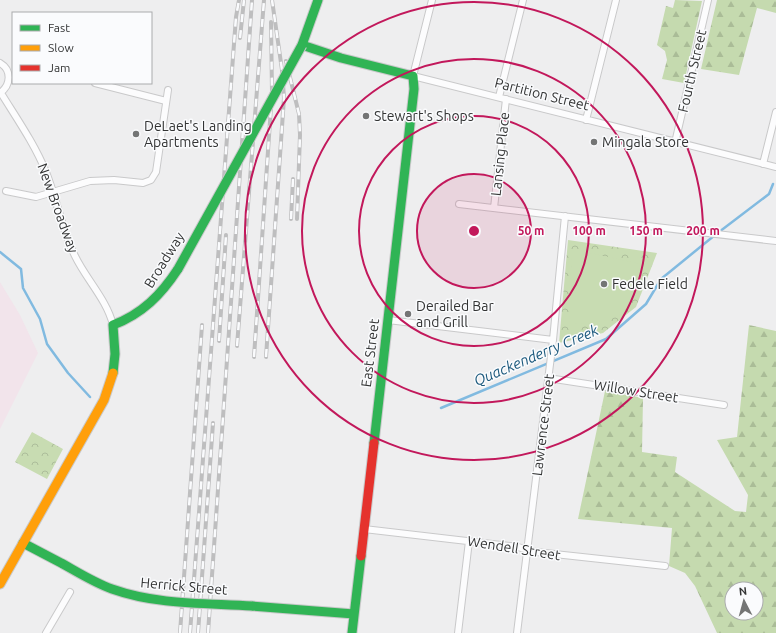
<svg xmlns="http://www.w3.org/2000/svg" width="776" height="633" viewBox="0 0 776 633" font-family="Ubuntu,sans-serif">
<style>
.industrial{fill:#f2e4eb}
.forest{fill:url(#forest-firs);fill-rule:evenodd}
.park{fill:url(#park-crowns)}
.pitch{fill:#c8dcb2}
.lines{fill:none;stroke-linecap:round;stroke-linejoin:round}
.stream{stroke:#81bae0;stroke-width:2.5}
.street-casing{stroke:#c9c9ca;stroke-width:8}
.fast-casing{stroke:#c9c9ca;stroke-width:11}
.slow-casing{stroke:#c9c9ca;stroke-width:11}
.jam-casing{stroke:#c9c9ca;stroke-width:11}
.street{stroke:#fcfcfd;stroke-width:6}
.fast{stroke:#30b455;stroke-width:9}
.slow{stroke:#ff9f0a;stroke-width:9}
.jam{stroke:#e5322d;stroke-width:9}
.rail-casing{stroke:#bebebf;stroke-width:4}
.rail{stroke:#fafbfd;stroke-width:2.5;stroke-dasharray:8;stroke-linecap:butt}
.fast-bridge-casing{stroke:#c9c9ca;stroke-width:11;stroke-linecap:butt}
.fast-bridge{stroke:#30b455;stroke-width:9}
.ring{fill:none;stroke:#c2185b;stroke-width:2}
.poi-dot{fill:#747575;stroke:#fafbfd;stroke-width:1.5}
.labels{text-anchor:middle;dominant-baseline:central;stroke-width:3;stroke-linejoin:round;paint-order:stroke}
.street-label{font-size:14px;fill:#333434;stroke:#fafbfd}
.poi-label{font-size:14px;fill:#333434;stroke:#fafbfd;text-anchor:start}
.water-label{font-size:15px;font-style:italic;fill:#1b587c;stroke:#fafbfd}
.centre{fill:#c2185b;stroke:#fafbfd;stroke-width:2}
.ring-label{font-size:12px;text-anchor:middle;font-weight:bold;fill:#c2185b;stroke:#fafbfd;stroke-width:3;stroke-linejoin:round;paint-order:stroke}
</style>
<defs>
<pattern id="forest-firs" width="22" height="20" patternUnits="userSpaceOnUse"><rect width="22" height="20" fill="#c5daaf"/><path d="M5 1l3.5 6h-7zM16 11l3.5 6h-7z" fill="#aabc97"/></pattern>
<pattern id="park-crowns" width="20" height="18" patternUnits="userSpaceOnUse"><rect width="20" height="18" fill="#c8dcb2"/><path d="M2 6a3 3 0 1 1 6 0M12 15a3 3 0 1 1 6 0" fill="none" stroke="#acbd9a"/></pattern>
</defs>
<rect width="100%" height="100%" fill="#eeeeef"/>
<path class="industrial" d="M0 282 20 315 38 353 0 429Z"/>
<path class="forest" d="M675 0 702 1 684 83 662 79 667 60 665 51 657 45 666 6 673 8Z
M717 0H776V13L757 8 739 75 701 69Z
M749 325 776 331V633H717L695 586 685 573 669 566 672 528 578 519 605 391 643 398 642 452 677 457 675 472 735 511 746 512 748 495 717 440 737 437ZM732 589H756V613H732Z"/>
<path class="park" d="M568 240 657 253 636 307 603 333 559 343Z
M32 432 63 449 47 479 15 462Z"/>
<path class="pitch" d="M581 251 645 265C633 316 619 323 570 324L569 290 572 257Z"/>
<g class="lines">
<path class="stream" d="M719 232 769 194 773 184
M0 252 21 269 23 288 40 319 47 344 68 373 90 397
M441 408 606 339 646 304 661 279 715 235"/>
<defs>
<path id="street" d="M432 0 413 76 776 167
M0 63C12 70 11 85 0 93
M95 83 166 101
M1 93C17 119 34 143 46 172 57 200 62 229 75 256 86 279 107 300 113 325
M499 97 523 0
M586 120 616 0
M675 143 708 0
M763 164 776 112
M6 191 36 197 90 181 114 180 143 183 151 180 156 172 168 90
M459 204 776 241
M494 208 506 99
M388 320 553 340
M548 378 724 405
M364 529 518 547 536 552 665 566
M46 633 70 592
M458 633 469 541
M517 633 553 340 565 216"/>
<path id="fast" d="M318 0 302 45 341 58 413 76 414 89 374 443
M113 373 115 354 113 325C142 314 161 295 178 269
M23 543 63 564
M252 606 354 614
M352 633 361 556"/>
<path id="slow" d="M0 584 104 400 113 373"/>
<path id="jam" d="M361 556 374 443"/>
</defs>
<use href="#street" class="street-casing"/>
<use href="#fast" class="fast-casing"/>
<use href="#slow" class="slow-casing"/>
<use href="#jam" class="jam-casing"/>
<use href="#street" class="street"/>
<use href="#fast" class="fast"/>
<use href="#slow" class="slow"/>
<use href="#jam" class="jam"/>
<defs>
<path id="rail" d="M240 38 244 0
M286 61 299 114 300 135 297 219
M291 219 293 179
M219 341 226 235
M237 346 264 0
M254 357 272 92 271 22
M266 357 284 98 282 70 272 0
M180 633 202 325
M190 633 236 17 239 0
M198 633 213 423
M208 633 252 0"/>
</defs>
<use href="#rail" class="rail-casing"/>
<use href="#rail" class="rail"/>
<defs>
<path id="fast-bridge" d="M178 269 302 45
M63 564C79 573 95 583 112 589 157 605 205 603 252 606"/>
</defs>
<use href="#fast-bridge" class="fast-bridge-casing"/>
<use href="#fast-bridge" class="fast-bridge"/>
</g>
<circle cx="474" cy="231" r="57" fill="#c2185b" fill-opacity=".12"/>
<g class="ring">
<circle cx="474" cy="231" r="57"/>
<circle cx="474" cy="231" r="115"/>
<circle cx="474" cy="231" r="172"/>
<circle cx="474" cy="231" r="229"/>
</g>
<g class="poi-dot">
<circle cx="366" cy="116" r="4"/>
<circle cx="136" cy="134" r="4"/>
<circle cx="594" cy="142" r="4"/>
<circle cx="604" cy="284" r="4"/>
<circle cx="408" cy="314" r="4"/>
</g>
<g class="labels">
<g class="street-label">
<text transform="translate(692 71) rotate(-77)">Fourth Street</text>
<text transform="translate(542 94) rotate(14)">Partition Street</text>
<text transform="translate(500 154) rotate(-84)">Lansing Place</text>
<text transform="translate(58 208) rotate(70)">New Broadway</text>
<text transform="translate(164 260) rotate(-58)">Broadway</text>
<text transform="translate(370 353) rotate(-83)">East Street</text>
<text transform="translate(636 391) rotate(9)">Willow Street</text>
<text transform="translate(543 425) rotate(-83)">Lawrence Street</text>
<text transform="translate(514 548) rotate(9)">Wendell Street</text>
<text transform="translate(184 586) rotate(5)">Herrick Street</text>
</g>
<g class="poi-label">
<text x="374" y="116">Stewart's Shops</text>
<text x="144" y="126">DeLaet's Landing<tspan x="144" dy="16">Apartments</tspan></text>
<text x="602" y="142">Mingala Store</text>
<text x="612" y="284">Fedele Field</text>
<text x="416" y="306">Derailed Bar<tspan x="416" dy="16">and Grill</tspan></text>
</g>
<g class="water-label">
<text transform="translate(536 355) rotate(-23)">Quackenderry Creek</text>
</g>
</g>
<circle cx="474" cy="231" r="6" class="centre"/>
<g class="ring-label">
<text x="531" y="235">50 m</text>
<text x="589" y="235">100 m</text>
<text x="646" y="235">150 m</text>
<text x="703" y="235">200 m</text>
</g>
<rect x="12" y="12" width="140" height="72" fill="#fafbfd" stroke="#aaabad"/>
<rect x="20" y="25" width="20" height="6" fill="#30b455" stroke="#aaabad"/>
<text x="48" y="32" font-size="12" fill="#333434">Fast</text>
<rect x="20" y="45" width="20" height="6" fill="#ff9f0a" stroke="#aaabad"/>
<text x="48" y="52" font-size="12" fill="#333434">Slow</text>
<rect x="20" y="65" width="20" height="6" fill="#e5322d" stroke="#aaabad"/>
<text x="48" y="72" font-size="12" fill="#333434">Jam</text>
<g transform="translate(744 601) rotate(354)"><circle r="19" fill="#fafbfd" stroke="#aaabad"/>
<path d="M0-3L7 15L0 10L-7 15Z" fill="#747575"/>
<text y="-6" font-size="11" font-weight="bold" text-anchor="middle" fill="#333434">N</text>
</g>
</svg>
